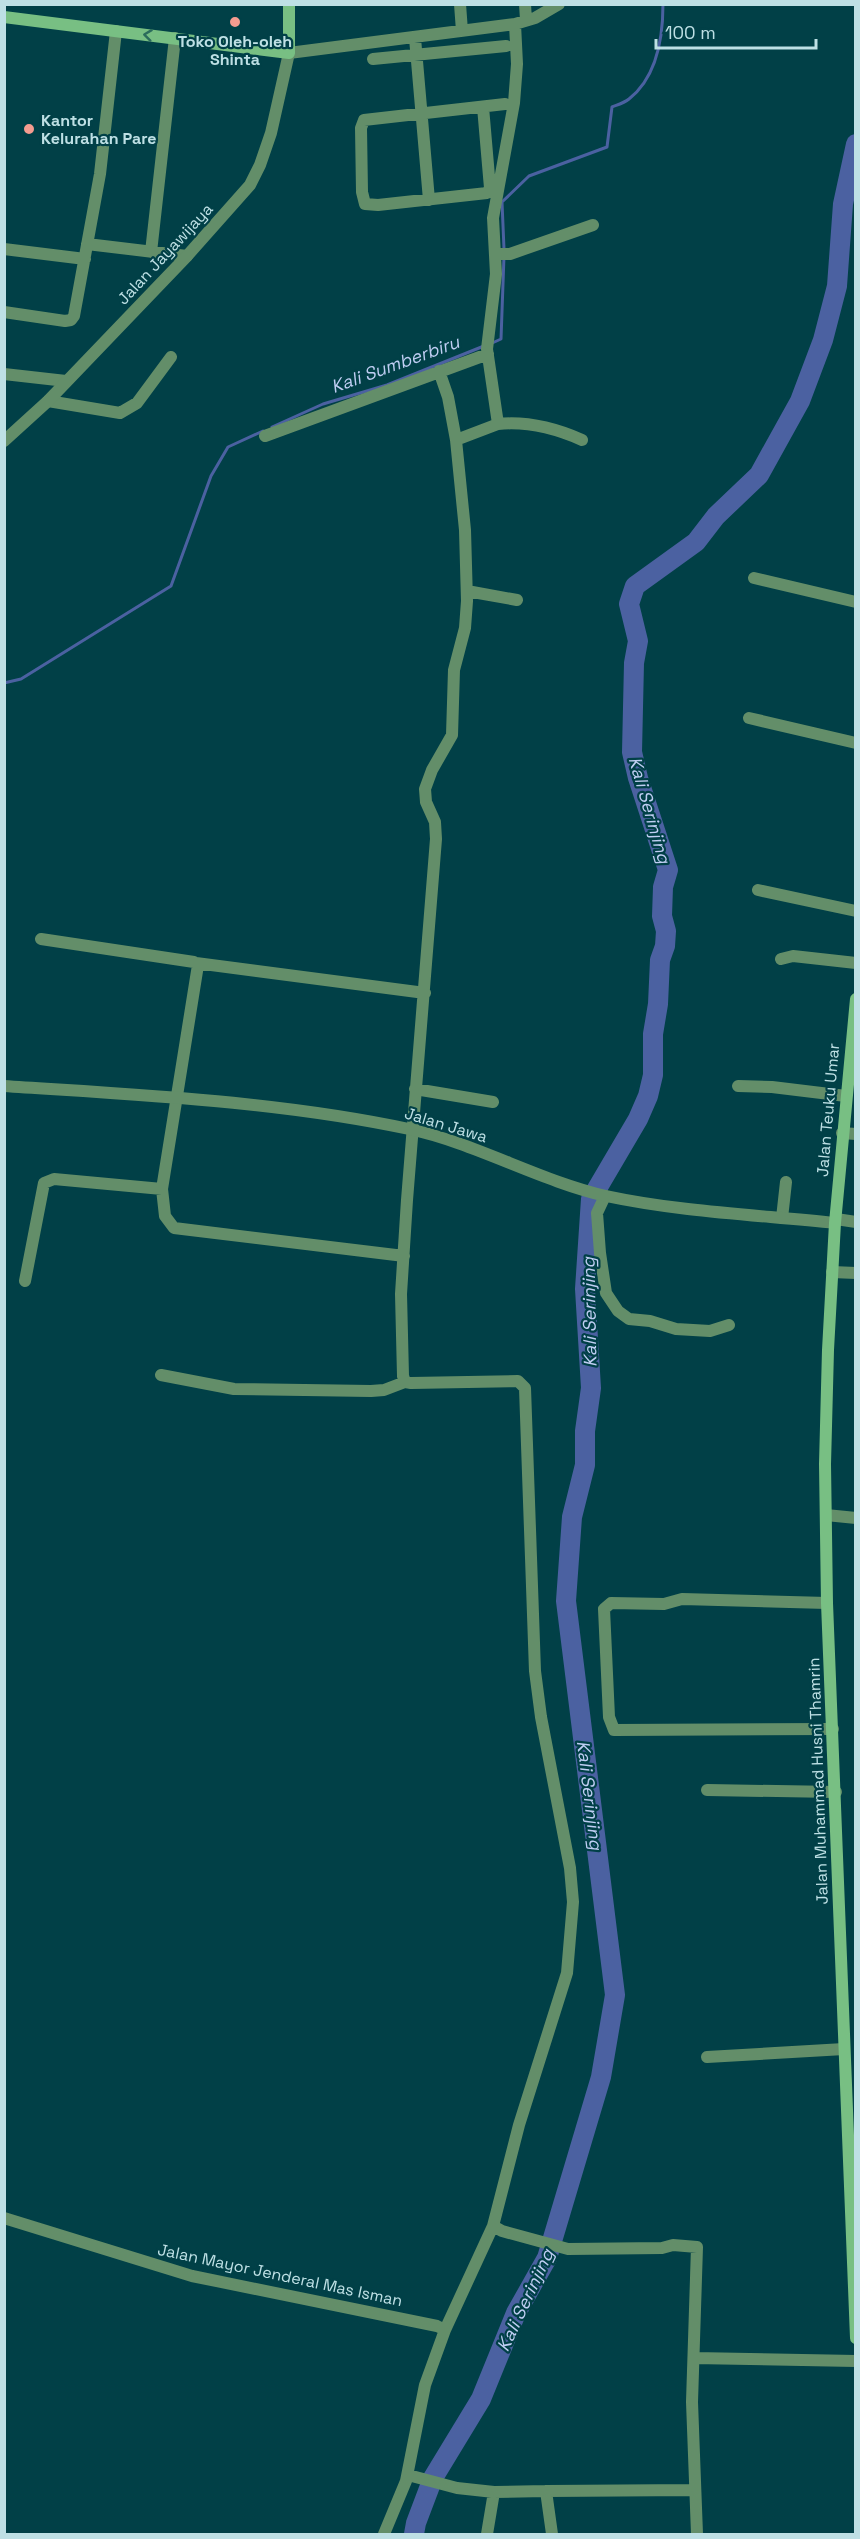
<svg xmlns="http://www.w3.org/2000/svg" width="860" height="2539" viewBox="0 0 860 2539" font-family="'Space Grotesk',sans-serif">
<style>
.lines{fill:none;stroke-linecap:round;stroke-linejoin:round}
.stream{stroke:#4b61a1;stroke-width:3}
.river{stroke:#4b61a1;stroke-width:20}
.minor{stroke:#638e69;stroke-width:12}
.tertiary{stroke:#638e69;stroke-width:12}
.secondary{stroke:#78bf83;stroke-width:12}
.oneway{stroke:#2b6c5c}
.poi-dot{fill:#f59c90;stroke:#014047;stroke-width:2}
.labels{text-anchor:middle;dominant-baseline:central;stroke-width:4.5;stroke-linejoin:round;paint-order:stroke}
.poi-label{font-size:16px;font-weight:bold;fill:#bee0e5;stroke:#014047}
.street-label{font-size:16px;fill:#bee0e5;stroke:#014047}
.water-label{font-size:18px;font-style:italic;fill:#bfcef3;stroke:#014047}
</style>
<rect width="100%" height="100%" fill="#014047"/>
<g class="lines">
<path class="stream" d="M504 249 502 202 529 176 607 147 612 107C617 105 624 103 629 99 657 77 663 37 663 4
M490 344 501 339 504 256
M272 427 323 404 387 385 484 346
M4 683 21 679 171 586 211 476 228 447 263 431"/>
<path class="river" d="M414 2534 416 2523 433 2478 481 2399 516 2313 547 2258 601 2077 615 1995 566 1601 572 1517 585 1465V1431L591 1388 585 1289 591 1199 638 1119 648 1096 653 1075V1034L658 1004 660 960 665 946 666 931 662 916 663 887 668 870 638 778 632 752 634 663 638 641 629 604 635 586 696 542 716 516 759 475 800 401 823 340 837 286 843 204 856 144"/>
<path class="minor" d="M460 4 462 31
M525 4 526 20
M415 38 429 200
M289 53 515 24 535 18 559 4
M373 59 506 46
M483 107 490 188 487 193 378 205 365 204 362 192 361 128 364 120 505 104
M87 244 187 256
M4 249 85 259
M151 252 175 38
M496 254H510L593 225
M4 312 65 321 71 320 74 316 100 174 116 31
M4 374 66 381
M48 401 120 413 137 403 171 357
M498 424C528 421 555 428 582 440
M265 436 488 354
M456 440 498 424 487 349 496 274 493 218 514 103 517 64 515 24
M754 578 856 602
M467 591 517 600
M749 718 856 743
M758 890 856 911
M41 939 194 962 198 965 162 1189 165 1216 174 1228 404 1256
M781 959 793 956 856 963
M196 963 425 993
M738 1086 772 1087 846 1096
M415 1089 493 1102
M842 1133 856 1134
M605 1196 597 1213 600 1253 606 1293 618 1311 629 1319 650 1321 676 1329 710 1331 729 1325
M782 1218 786 1182
M836 1219 856 1222
M832 1272 856 1273
M25 1281 44 1183 54 1179 162 1189
M161 1375 234 1389 371 1391 384 1390 405 1382
M827 1603 682 1599 664 1604 611 1603 604 1609 609 1717 614 1730 833 1729
M707 1790 836 1792
M707 2057 844 2049
M4 2218 192 2276 437 2326 445 2330
M493 2226 502 2231 568 2249 662 2248 673 2245 697 2247 692 2402 697 2534
M694 2358 856 2361
M408 2475 457 2488 494 2492
M384 2534 406 2481 425 2385 445 2330 493 2226 519 2125 567 1973 573 1902 570 1868 541 1717 535 1671 525 1388 518 1381 411 1383 405 1382 403 1376 401 1294 407 1200 436 839 435 822 426 802 425 789 432 770 452 735 454 670 465 628 467 601 465 530 456 440 448 397 439 371
M487 2534 494 2492 546 2491
M552 2534 546 2491 695 2490"/>
<path class="tertiary" d="M4 441 48 401 187 256 250 185 260 165 271 133 289 53
M4 1086C139 1095 277 1101 409 1129 475 1143 540 1181 606 1196 681 1212 759 1215 835 1223
M826 1515 856 1518"/>
<path class="secondary" d="M4 17 289 53V4
M856 999 835 1223 828 1350 825 1464 827 1603 856 2338"/>
</g>
<defs><path id="oneway-chevron" d="M-2-3.5L2.5 0L-2 3.5" fill="none" stroke-width="1.6" stroke-linecap="round" stroke-linejoin="round" transform="scale(1.5)"/></defs>
<use class="oneway" href="#oneway-chevron" transform="translate(148 35) rotate(-173)"/>
<g class="poi-dot">
<circle cx="235" cy="22" r="6"/>
<circle cx="29" cy="129" r="6"/>
</g>
<g class="labels">
<g class="poi-label">
<text x="235" y="41">Toko Oleh-oleh<tspan x="235" dy="18">Shinta</tspan></text>
<text x="41" y="120" text-anchor="start">Kantor<tspan x="41" dy="18">Kelurahan Pare</tspan></text>
</g>
<g class="street-label">
<text transform="translate(165 254) rotate(-47)">Jalan Jayawijaya</text>
<text transform="translate(828 1110) rotate(-85)">Jalan Teuku Umar</text>
<text transform="translate(446 1125) rotate(17)">Jalan Jawa</text>
<text transform="translate(818 1781) rotate(-92)">Jalan Muhammad Husni Thamrin</text>
<text transform="translate(280 2275) rotate(12)">Jalan Mayor Jenderal Mas Isman</text>
</g>
<g class="water-label">
<text transform="translate(395 364) rotate(-20)">Kali Sumberbiru</text>
<text transform="translate(650 810) rotate(74)">Kali Serinjing</text>
<text transform="translate(589 1312) rotate(-91)">Kali Serinjing</text>
<text transform="translate(590 1795) rotate(83)">Kali Serinjing</text>
<text transform="translate(525 2300) rotate(-65)">Kali Serinjing</text>
</g>
</g>
<rect width="860" height="2539" fill="none" stroke="#bee0e5" stroke-width="12"/>
<path d="M656 39v9h160v-9" fill="none" stroke="#bee0e5" stroke-width="3"/>
<text x="665" y="39" font-size="18" fill="#bee0e5" stroke="#014047" stroke-width="4.5" paint-order="stroke">100 m</text>
</svg>
